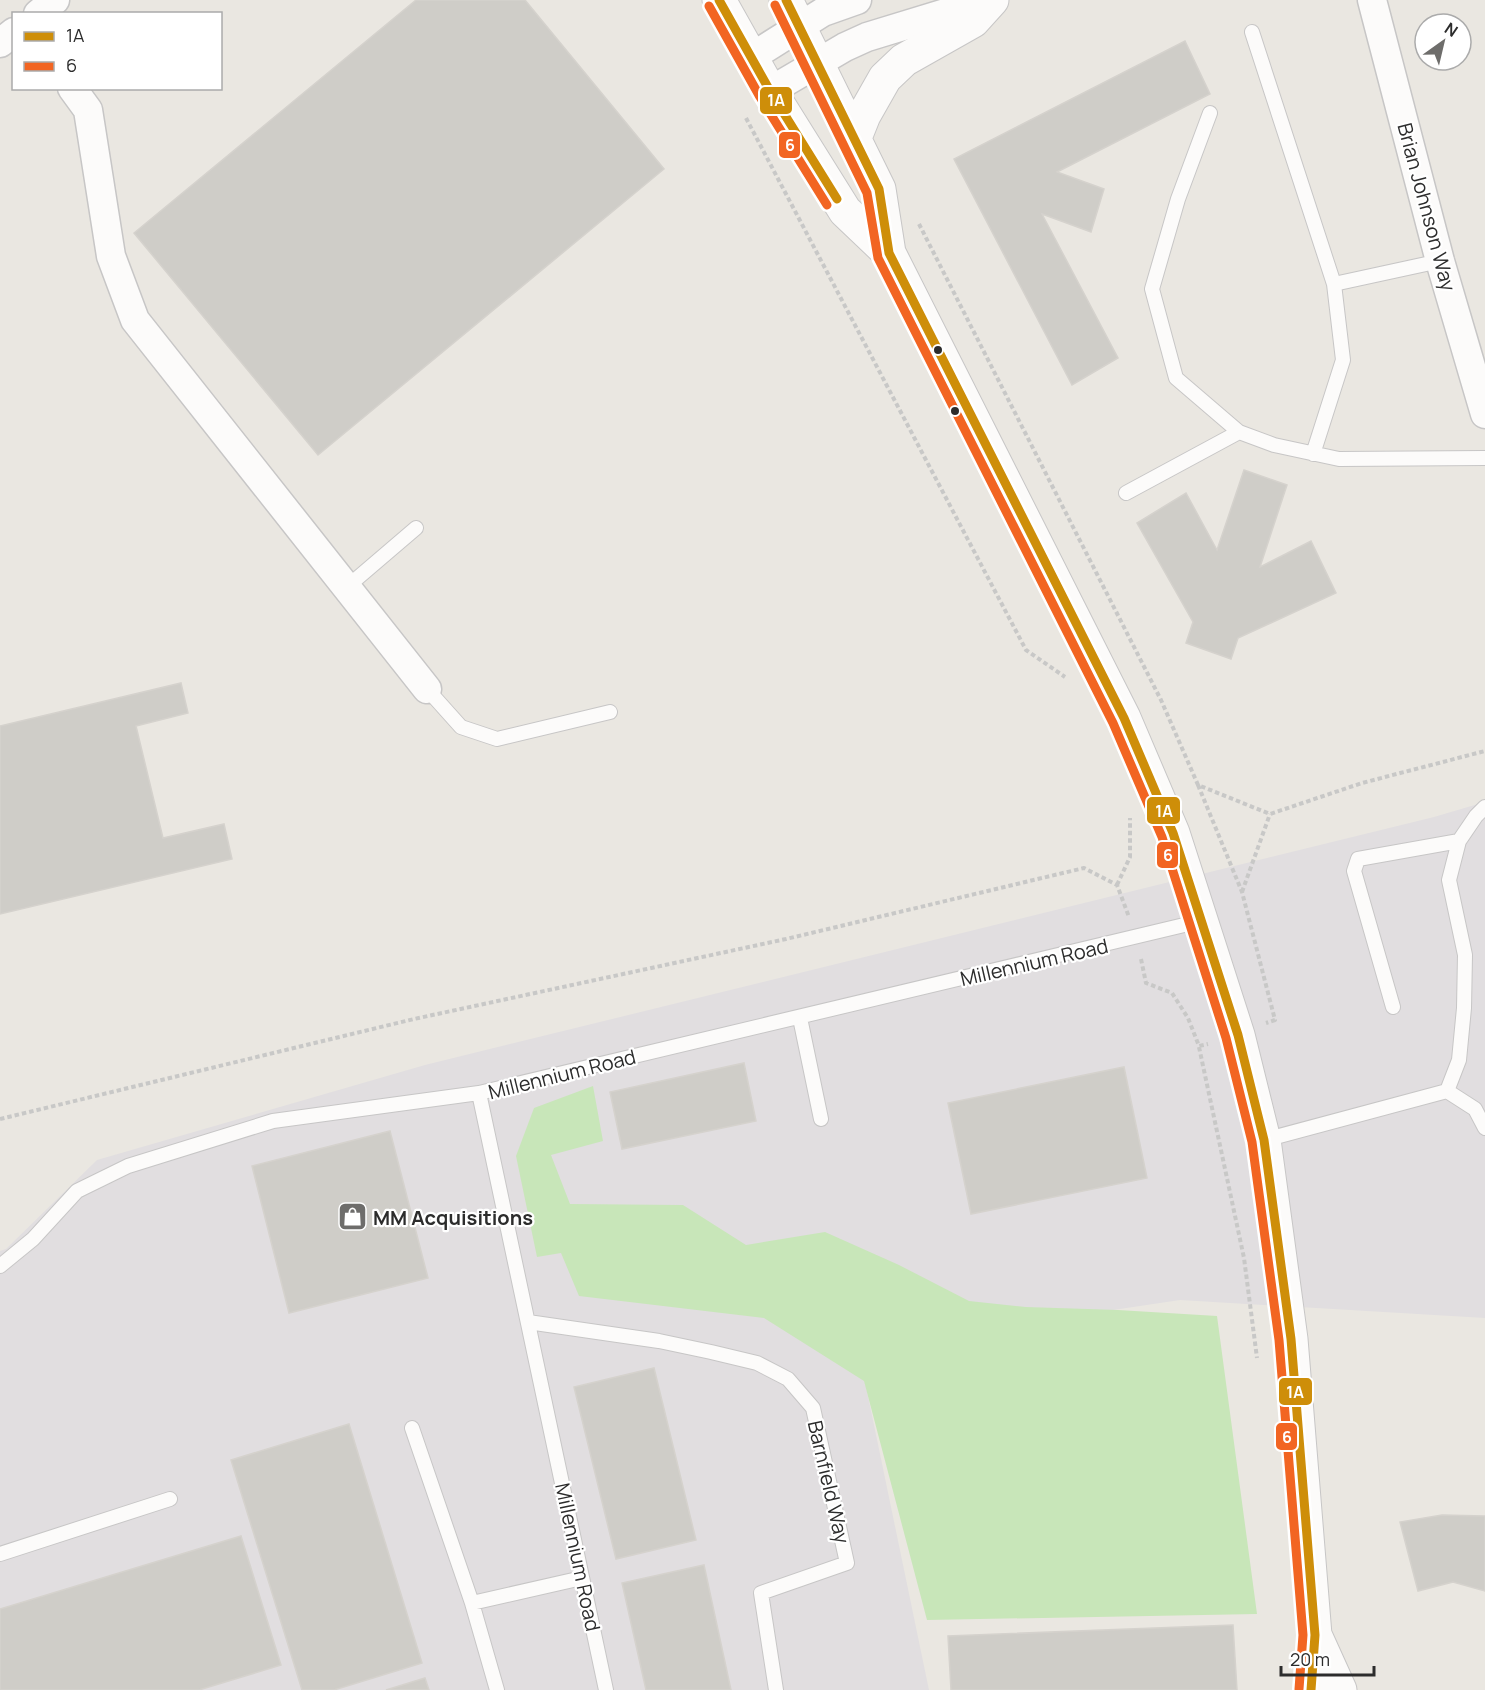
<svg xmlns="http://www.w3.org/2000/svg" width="1485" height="1690" viewBox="0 0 1485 1690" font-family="Manrope,sans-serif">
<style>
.industrial{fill:#e1dee0}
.green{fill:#c8e6b9}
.building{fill:#cfcdc8;stroke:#d5d2cd;stroke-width:1.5}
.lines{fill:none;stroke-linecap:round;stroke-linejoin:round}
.lane-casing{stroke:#c7c6c6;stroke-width:16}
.street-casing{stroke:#c7c6c6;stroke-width:31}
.secondary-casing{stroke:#c7c6c6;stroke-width:35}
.path{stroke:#c8c8c7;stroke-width:4;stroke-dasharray:4.5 3;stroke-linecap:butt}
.lane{stroke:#fcfbfa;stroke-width:14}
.street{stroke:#fcfbfa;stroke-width:28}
.secondary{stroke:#fcfbfa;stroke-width:33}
.bus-1-casing{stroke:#fff;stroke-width:14}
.bus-2-casing{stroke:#fff;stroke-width:14}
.bus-1{stroke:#ce8e09;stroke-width:9}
.bus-2{stroke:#f26522;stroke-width:9}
.bus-dot{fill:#2c2c2c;stroke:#fff;stroke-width:2}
.labels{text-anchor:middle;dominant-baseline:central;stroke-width:4.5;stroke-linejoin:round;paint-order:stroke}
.street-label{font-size:20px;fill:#2c2c2c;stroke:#fff}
.poi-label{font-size:20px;font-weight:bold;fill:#2c2c2c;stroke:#fff;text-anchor:start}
.line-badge{stroke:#fff;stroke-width:2}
.badge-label{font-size:16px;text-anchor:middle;font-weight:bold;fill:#fff}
</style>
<rect width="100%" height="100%" fill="#eae7e1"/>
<path class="industrial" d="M1485 802V1318L1180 1300 858 1348 929 1690H0V1251L6 1249 97 1160 425 1065 1434 817Z"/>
<path class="green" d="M593 1086 603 1141 551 1155 570 1204 683 1205 746 1245 825 1232 899 1265 969 1301 1026 1307 1118 1310 1217 1316 1257 1614 927 1620 864 1381 764 1318 579 1296 561 1253 537 1257 516 1156 534 1108Z"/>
<path class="building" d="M416 0H525L664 169 318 455 134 233Z
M1185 41 1210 94 1057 172 1104 189 1091 232 1042 214 1118 358 1072 385 954 159Z
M1244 470 1287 485 1260 567 1311 541 1336 593 1238 638 1231 659 1186 643 1193 622 1137 523 1186 493 1217 550Z
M181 683 188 713 136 726 163 838 224 824 232 859 0 914V726Z
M744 1063 756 1121 622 1149 610 1092Z
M1124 1067 1147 1178 971 1214 948 1103Z
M390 1131 428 1278 289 1313 252 1166Z
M654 1368 696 1540 616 1559 574 1387Z
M349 1424 422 1663 334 1690H302L231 1460Z
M1442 1515 1485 1516V1591L1453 1582 1418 1591 1400 1522Z
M241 1536 281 1665 199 1690H0V1609Z
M704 1565 731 1690H646L622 1583Z
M1233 1625 1237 1690H951L948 1636Z
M425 1678 429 1690H386Z"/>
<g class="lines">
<defs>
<path id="lane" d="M1252 32 1334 284 1343 360 1313 454
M1210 113 1178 199 1152 289 1176 378 1239 432 1274 445 1339 459 1485 458
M1334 284 1440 261
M1126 493 1239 432
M347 587 416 528
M427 689 461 727 497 739 610 712
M1393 1007 1354 871 1358 859 1459 841
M800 1018 821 1119
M1447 1091 1459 1060 1464 1008 1465 955 1449 880 1459 841 1476 816 1485 807
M1264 1140 1447 1091 1475 1109 1485 1128
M0 1266 33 1239 77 1191 128 1166 273 1121 479 1093
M528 1322 659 1341 711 1352 757 1363 788 1379 813 1408 847 1563 761 1593 776 1690
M412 1428 472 1603
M0 1554 170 1499
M497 1690 472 1603 582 1578
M606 1690 479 1093 1201 921"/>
<path id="street" d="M1372 0 1440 261 1485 414
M38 14 55 0
M0 43 14 32
M750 58 823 12 857 0
M72 88 88 110 111 256 135 320 427 689
M770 91 845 47 867 37 988 0"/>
<path id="secondary" d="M719 0 770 91 845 211 889 253
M786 0 879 189 889 253 1124 718 1173 833 1238 1035 1264 1140 1291 1339 1315 1635 1311 1690
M854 140 864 115 885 78 904 60 973 21 992 0
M1316 1637 1340 1690"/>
</defs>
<use href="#lane" class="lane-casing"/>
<use href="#street" class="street-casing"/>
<use href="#secondary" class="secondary-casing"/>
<path class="path" d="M746 118 1026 650 1065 677
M919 224 1161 700 1198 785 1270 814 1362 783 1485 751
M1198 785 1242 892 1275 1020 1266 1023
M1117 885 1130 857V818
M1242 892 1270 814
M1141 959 1146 983 1172 993 1188 1018 1199 1046 1208 1044
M1199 1047 1244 1258 1257 1358
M0 1119 414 1019 786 939 1084 868 1117 885 1129 917"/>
<use href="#lane" class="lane"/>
<use href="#street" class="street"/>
<use href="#secondary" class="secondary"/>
<defs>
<path id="bus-1" d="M719 0 770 91 837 199
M786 0 879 189 889 253 1124 718 1173 833 1238 1035 1264 1140 1291 1339 1315 1635 1311 1690"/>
<path id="bus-2" d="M775 5 867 193 878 258 1113 723 1162 837 1226 1038 1252 1142 1279 1340 1303 1635 1299 1689
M709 6 760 97 827 205"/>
</defs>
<use href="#bus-1" class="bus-1-casing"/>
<use href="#bus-2" class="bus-2-casing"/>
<use href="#bus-1" class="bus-1"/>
<use href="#bus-2" class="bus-2"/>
</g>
<defs>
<symbol id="shop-square" viewBox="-11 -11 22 22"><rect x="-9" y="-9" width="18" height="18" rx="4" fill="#6e6d6b" stroke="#fff"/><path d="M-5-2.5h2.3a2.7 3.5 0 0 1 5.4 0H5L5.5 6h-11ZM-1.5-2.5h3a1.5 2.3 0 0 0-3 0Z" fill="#fff"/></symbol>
</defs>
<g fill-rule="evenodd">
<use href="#shop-square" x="336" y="1200" width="33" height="33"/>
</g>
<g class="bus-dot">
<circle cx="938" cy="350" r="5"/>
<circle cx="955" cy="411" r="5"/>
</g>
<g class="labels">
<g class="street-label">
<text transform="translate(1427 207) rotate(75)">Brian Johnson Way</text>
<text transform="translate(1034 962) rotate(-13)">Millennium Road</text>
<text transform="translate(562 1074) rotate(-14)">Millennium Road</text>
<text transform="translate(829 1482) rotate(77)">Barnfield Way</text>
<text transform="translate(578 1557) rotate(78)">Millennium Road</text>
</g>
<g class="poi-label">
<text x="373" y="1217">MM Acquisitions</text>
</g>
</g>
<g class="line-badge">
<rect x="759" y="86" width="34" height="29" rx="6" fill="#ce8e09"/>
<rect x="778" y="131" width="23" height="28" rx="6" fill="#f26522"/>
<rect x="1146" y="796" width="35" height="29" rx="6" fill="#ce8e09"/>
<rect x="1156" y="841" width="23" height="28" rx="6" fill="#f26522"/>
<rect x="1278" y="1377" width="35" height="29" rx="6" fill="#ce8e09"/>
<rect x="1275" y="1422" width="23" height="29" rx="6" fill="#f26522"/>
</g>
<g class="badge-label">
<text x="776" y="106">1A</text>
<text x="790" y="151">6</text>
<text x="1164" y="817">1A</text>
<text x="1168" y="861">6</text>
<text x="1295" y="1398">1A</text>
<text x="1287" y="1443">6</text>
</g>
<rect x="12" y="12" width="210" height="78" fill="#ffffff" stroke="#ababab" stroke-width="1.5"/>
<rect x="24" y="32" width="30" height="9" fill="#ce8e09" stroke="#ababab" stroke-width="1.5"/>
<text x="66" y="42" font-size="18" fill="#2c2c2c">1A</text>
<rect x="24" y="62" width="30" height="9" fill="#f26522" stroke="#ababab" stroke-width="1.5"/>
<text x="66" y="72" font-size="18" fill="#2c2c2c">6</text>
<g transform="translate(1443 42) rotate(34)"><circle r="28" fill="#ffffff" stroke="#ababab" stroke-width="1.5"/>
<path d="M0-4.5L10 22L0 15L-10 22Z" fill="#6e6d6b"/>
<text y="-9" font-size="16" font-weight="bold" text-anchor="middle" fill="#2c2c2c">N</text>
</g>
<path d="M1281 1666v9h93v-9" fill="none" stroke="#2c2c2c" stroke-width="3"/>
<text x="1290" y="1666" font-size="18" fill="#2c2c2c" stroke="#ffffff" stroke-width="4.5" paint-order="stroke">20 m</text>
</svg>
